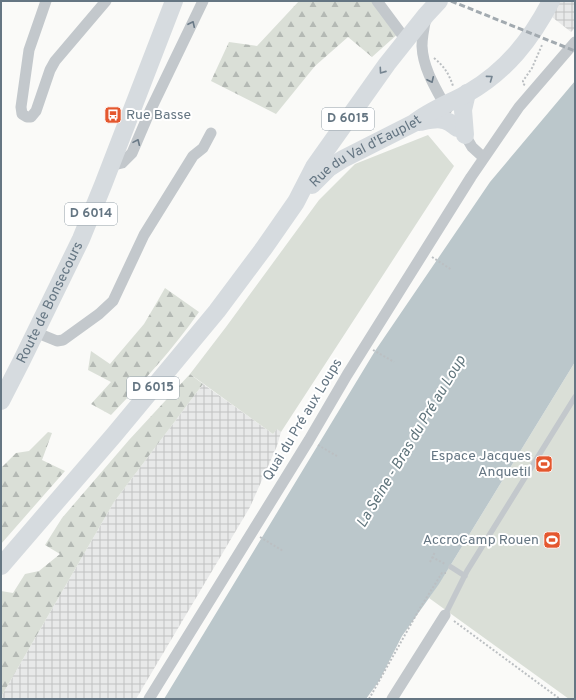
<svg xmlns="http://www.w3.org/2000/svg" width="576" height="700" viewBox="0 0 576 700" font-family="Overpass,sans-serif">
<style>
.industrial{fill:url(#industrial-grid)}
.green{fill:#dadfd7}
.forest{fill:url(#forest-firs)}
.water{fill:#bbc7cb}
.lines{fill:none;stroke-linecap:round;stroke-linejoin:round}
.path{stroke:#bbbfc2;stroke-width:2;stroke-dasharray:2 2;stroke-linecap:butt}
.service{stroke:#c3c8cc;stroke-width:5.5}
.minor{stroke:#c3c8cc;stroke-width:11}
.primary{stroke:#d6dbdf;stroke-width:18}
.rail{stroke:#a2aab0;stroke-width:3;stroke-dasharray:6 3;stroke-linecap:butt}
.oneway{stroke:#6a7a87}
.oneway2{stroke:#768591}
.labels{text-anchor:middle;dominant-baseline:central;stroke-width:4;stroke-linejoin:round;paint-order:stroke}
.shield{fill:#fff;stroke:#939fa8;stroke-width:1}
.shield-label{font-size:13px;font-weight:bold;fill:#657683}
.poi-label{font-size:14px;fill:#657683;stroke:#fff;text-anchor:end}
.street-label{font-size:14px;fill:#657683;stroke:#fff}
.water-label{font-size:15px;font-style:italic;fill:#60757c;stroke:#fff}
</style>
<defs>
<pattern id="industrial-grid" width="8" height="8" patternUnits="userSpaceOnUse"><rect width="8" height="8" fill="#e8e9e9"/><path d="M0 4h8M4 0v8" fill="none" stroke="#c0c1c2"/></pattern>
<pattern id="forest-firs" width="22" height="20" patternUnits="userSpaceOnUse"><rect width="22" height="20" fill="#dadfd7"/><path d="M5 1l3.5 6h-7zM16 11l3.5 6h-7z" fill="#b4b9b4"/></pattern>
</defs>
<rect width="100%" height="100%" fill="#fafaf8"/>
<path class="industrial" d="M558 1H575V28L571 32 552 17Z
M203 384 273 434 277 428 281 432 277 446 250 507 136 699H1V697L114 502Z"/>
<path class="green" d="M428 135 454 166 281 432 277 429 273 434 190 374 226 327 319 200 355 164Z
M575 362V699H569L429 598 450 566Z"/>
<path class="forest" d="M299 1H377L400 32 372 57 348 37 315 66 276 114 211 81 229 42 257 46Z
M165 288 199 312C173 349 143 382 111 415L91 404 111 382 88 370 91 351 110 364 144 324 157 302Z
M190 374 203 384 114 502 1 697V591L13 593 25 574 39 571 60 554 45 545 62 518 129 440Z
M48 432 52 433 42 460 65 471 1 544V468L16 453 29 451Z"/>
<path class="water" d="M575 81V362L439 584 402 636 379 681 366 699H164L375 351 490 182Z"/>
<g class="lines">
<path class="path" d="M434 58C444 66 449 74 453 86
M525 85 523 84V81L532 68 542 45
M432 257 452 270
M373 350 394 362
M318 445 337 456
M260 537 283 551
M432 557 445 564
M430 562 435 552
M454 621 560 699
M369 699 420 608 442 573H446"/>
<path class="service" d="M451 567 465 576
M445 615 467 571 575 397"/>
<path class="minor" d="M46 1 29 50 21 107 22 114 27 117H31L36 111 50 70 55 61 106 1
M377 1 406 40
M426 18C424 27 422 36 422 46 423 69 436 89 447 109
M462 132 465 135 472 147 484 158
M110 166 122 163 132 153 150 111 203 1
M35 332 57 341 63 340 99 314 113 301 144 235 193 156 203 148 211 133
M149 699 309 440 347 375 471 177 519 107 575 42
M392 699 445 615"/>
<g class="primary">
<path d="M419 122C435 119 444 116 457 128"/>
<path d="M465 135 463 110 467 93"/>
<path id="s1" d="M312 185 329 168 343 159 414 123C430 110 450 103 468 93 506 71 531 40 551 1"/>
<path id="s2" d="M1 401 21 362 81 239 103 185 174 1"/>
<path d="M1 566 114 435 217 311 264 248 296 202 314 167 387 64 426 15 439 1"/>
</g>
<path class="rail" d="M451 1 575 51"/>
</g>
<defs><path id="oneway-chevron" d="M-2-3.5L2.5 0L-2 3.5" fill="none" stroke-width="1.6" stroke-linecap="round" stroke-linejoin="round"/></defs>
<g class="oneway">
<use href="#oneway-chevron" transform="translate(192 24) rotate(-65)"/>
<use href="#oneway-chevron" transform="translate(431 80) rotate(65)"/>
<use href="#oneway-chevron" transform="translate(137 142) rotate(-66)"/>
</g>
<g class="oneway2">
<use href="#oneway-chevron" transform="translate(382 71) rotate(125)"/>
<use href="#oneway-chevron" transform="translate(490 78) rotate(-36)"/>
</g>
<defs>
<symbol id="bus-square" viewBox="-11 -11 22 22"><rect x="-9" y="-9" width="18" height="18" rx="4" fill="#e4572e" stroke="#fff"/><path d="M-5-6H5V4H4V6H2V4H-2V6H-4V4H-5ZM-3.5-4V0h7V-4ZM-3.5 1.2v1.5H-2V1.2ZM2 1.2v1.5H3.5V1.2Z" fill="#fff"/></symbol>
<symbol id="stadium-square" viewBox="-11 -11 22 22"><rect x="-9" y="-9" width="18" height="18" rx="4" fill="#e4572e" stroke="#fff"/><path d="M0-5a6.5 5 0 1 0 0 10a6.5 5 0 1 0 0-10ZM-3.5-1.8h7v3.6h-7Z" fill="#fff"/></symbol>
</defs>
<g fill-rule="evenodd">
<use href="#bus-square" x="103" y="105" width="20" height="20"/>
<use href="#stadium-square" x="534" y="454" width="20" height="20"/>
<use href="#stadium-square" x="542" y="530" width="20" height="20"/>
</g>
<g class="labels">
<g class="shield">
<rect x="322" y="108" width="52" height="22" rx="3"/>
<rect x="65" y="203" width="52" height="22" rx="3"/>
<rect x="127" y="377" width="52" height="22" rx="3"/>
</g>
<g class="shield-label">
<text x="348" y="119">D 6015</text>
<text x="91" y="214">D 6014</text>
<text x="153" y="388">D 6015</text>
</g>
<g class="poi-label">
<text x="126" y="115" text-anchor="start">Rue Basse</text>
<text x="531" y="456">Espace Jacques<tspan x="531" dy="16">Anquetil</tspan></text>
<text x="539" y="540">AccroCamp Rouen</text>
</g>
<g class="street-label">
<text stroke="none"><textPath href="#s1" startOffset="64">Rue du Val d'Eauplet</textPath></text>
<text stroke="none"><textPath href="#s2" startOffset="110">Route de Bonsecours</textPath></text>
<text transform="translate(303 420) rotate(-59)">Quai du Pré aux Loups</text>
</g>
<g class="water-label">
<text transform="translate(412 442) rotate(-59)">La Seine - Bras du Pré au Loup</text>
</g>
</g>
<rect width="576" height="700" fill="none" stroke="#657683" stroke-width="4"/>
</svg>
